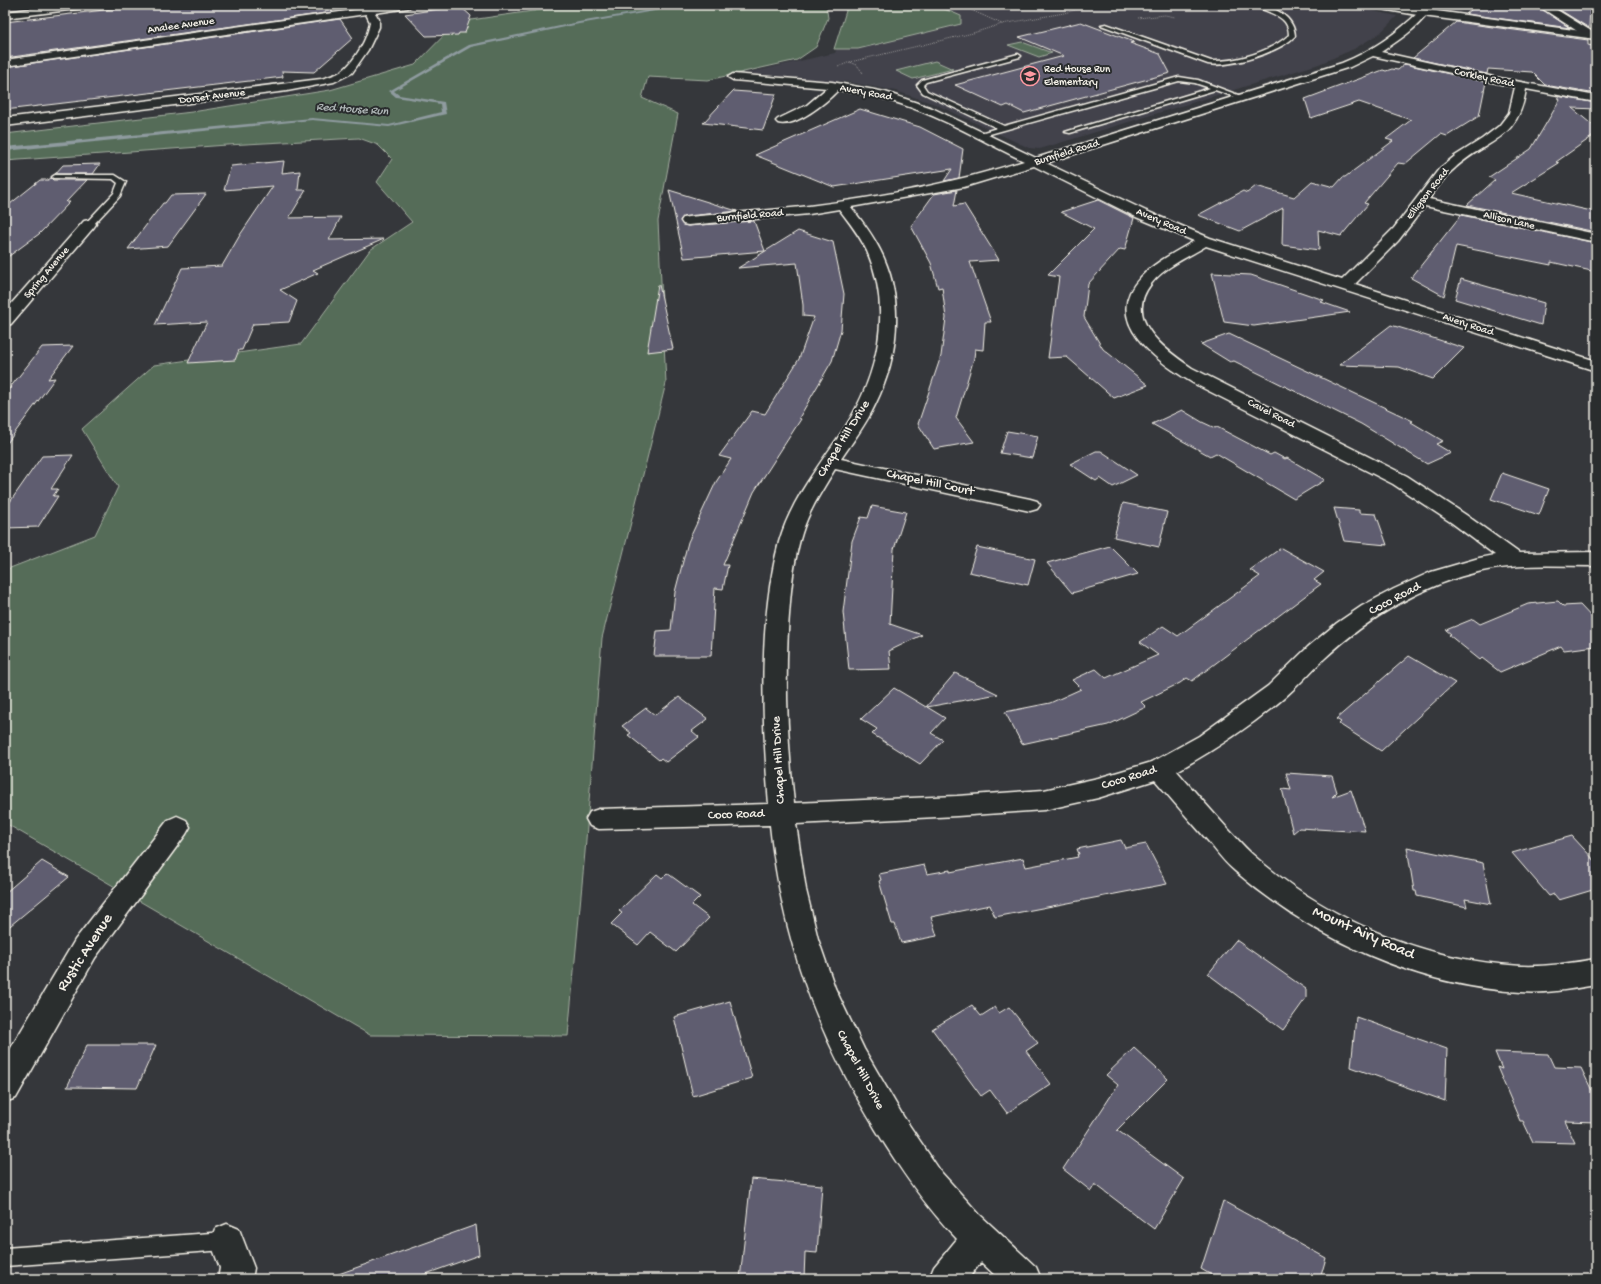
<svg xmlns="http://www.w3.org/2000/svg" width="1601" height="1284" viewBox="0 0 1601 1284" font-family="'Gochi Hand',sans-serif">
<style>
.built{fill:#42424b}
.green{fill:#546c59;stroke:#a4aea0}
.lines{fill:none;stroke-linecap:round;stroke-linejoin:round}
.stream{fill:#8f9b9f;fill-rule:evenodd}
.building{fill:#5f5d6f;stroke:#f4f1e8}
.lane-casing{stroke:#f4f1e8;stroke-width:3}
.street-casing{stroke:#f4f1e8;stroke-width:3}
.secondary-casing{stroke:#f4f1e8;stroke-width:3}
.path{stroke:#f4f1e8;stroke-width:1;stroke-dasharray:0.5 1.5;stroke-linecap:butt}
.lane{fill:#2a2d2e;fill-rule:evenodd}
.street{fill:#2a2d2e;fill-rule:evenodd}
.secondary{fill:#2a2d2e;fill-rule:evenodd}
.labels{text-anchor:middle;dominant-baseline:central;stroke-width:4;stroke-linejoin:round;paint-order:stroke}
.far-street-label{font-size:11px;fill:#f4f1e8;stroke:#2a2d2e}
.far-poi-label{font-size:11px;fill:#f4f1e8;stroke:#2a2d2e;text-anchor:start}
.far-water-label{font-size:12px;font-style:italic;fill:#b0b7b8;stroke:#2a2d2e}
.street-label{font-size:13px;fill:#f4f1e8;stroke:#2a2d2e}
.near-street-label{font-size:16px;fill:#f4f1e8;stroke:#2a2d2e}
</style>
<rect width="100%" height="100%" fill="#35373b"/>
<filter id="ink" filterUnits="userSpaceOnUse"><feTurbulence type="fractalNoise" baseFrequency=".025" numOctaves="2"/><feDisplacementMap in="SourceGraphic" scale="8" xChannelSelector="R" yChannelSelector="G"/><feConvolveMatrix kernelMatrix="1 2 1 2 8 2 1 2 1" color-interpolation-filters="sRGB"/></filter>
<g filter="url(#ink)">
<path class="built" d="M854 5H1345L1397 16 1380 33 1354 49 1319 64 1040 149 1029 148 935 104 896 91 848 82 747 73 835 53Z"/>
<path class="green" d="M574 5H826L828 18 816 47 797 60 708 80 648 77 642 98 678 114 658 221 666 383 602 638 585 852 568 1036 370 1035 5 823V570L95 535 118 487 82 429 154 365 301 344 370 250 412 222 377 182 392 159 378 145 359 138 227 145 5 161V134L192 112 330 90 415 65 457 22Z
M845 5H935L961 16V24L858 49H834L846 11Z
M1022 42 1052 53 1039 57 1008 45Z
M935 61 953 69 913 79 896 71Z"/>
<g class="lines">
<path class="stream" d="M680 5H689L579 24 471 47 394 91 399 95 444 102 446 114 389 127 312 120 5 151V147L312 118 389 125 441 112 440 104 396 97 389 91 469 45 579 22Z"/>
</g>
<path class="building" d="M145 5H327L333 12 5 58V22Z
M1477 5H1536L1570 28 1466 14Z
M1552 5H1590L1589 28Z
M460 6 471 16 465 33H459L458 35 426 36 405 14Z
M340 19 353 38 314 72 282 71 283 77 5 110V67Z
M1081 22 1134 42 1130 43 1160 54 1170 73 1024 113 1008 105 1003 107 955 85 1064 56 1019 37Z
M1456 22 1588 40V45L1596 47V94L1545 85 1532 72 1488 69 1487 74 1413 58Z
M1405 64 1486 82 1479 116 1447 136 1441 134 1405 164 1398 163 1364 203 1368 204 1341 236 1318 230 1319 250 1282 245 1283 208 1240 231 1198 215 1243 191 1247 193 1256 186 1294 197 1312 181 1334 187 1343 177H1345L1393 141 1386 139 1411 120 1359 102 1311 118 1305 99 1383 70 1386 71 1392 69 1398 70Z
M733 91 776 94 763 130 703 123Z
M1557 96 1596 103V109L1572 108 1596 128V134L1556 162 1559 163 1511 193 1596 212V232L1467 205 1495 180 1489 177 1531 149 1560 100Z
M860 109 920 127 963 149 959 178 944 181 952 169 834 187 755 155Z
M284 161 282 173 300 171 298 190H306L289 218 341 217 329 240 384 239 313 270 318 273 280 290 297 301 289 322 253 324 242 350H239L235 360 188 363 207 322 155 325 182 268 222 266 240 235 273 186 224 190 231 166Z
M100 164 93 174H55L63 165Z
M51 178 53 180H87L66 202H70L39 234 5 259V208L40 180H48Z
M669 190 737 211 683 217 680 220 683 225 688 226 754 221 765 251 684 258Z
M957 190 954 206 964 204 999 260 970 262 991 322H985L983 350 975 349 974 358 956 418 974 442 934 449 918 424 941 356 946 318 942 287 938 288 931 263 911 226 934 194Z
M206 194 168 246 128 249 163 203H165L171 195Z
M1098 200 1134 218 1125 250 1120 249 1088 284 1084 317 1103 349 1148 385 1114 398 1067 357 1048 358 1059 277 1048 275 1094 229 1061 212Z
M1461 215 1596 243V272L1551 262V265L1456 246 1444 296 1411 278Z
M798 231 833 242 844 294 841 330 832 361 799 418 801 419 754 492 723 565H728L723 589 715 588 711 656H654L657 631 671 630 675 592 688 542 716 482 731 459 719 456 752 411 765 414 799 359 814 317 803 316V305L797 263 738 268Z
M1212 273 1251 275 1324 300 1321 302 1350 312 1254 326 1224 322Z
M1461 279 1544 303 1541 325 1455 299Z
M658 285H659L673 349 647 352Z
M1391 325 1411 331 1464 348 1433 379 1399 367 1339 365Z
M1229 334 1413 421 1411 422 1443 441 1436 444 1451 453 1427 464 1361 424 1234 361 1230 362 1201 344Z
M73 346 48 379 55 378 5 446V394L42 347Z
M1182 410 1202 422 1215 428 1217 427 1270 455 1274 453 1285 459 1287 458 1325 480 1294 499 1216 453 1210 456 1152 424Z
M1007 431 1038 436 1032 458 1000 453Z
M1096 451H1101L1137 475 1113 487 1100 478 1096 481 1070 464Z
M73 455 51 489H58L53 496H58L38 527 5 528V509L42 456Z
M1502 473 1549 489 1539 515 1491 499Z
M1123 503 1167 512 1159 547 1114 537Z
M872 506 906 512 894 549 890 624 922 635 889 651 891 669 849 670 843 612 852 541 861 517 868 518Z
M1334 508 1359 510V513L1376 514 1387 545 1344 541Z
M1110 546 1138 574 1072 593 1047 563Z
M977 547 1035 559 1028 585 969 572Z
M1281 548 1324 572 1314 580 1321 584 1192 681 1187 678 1180 683 1141 702 1146 707 1108 725 1022 744 1005 712 1050 703 1081 689 1072 680 1096 669 1106 678 1158 655 1140 642 1163 626 1178 636 1260 576 1250 570Z
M1558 601 1563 606 1580 605 1596 622V646L1564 650 1561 646 1500 672 1482 658 1480 660 1449 635 1451 634 1446 630 1473 619 1480 624 1528 604Z
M1409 656 1455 683 1381 751 1339 724 1341 722 1336 719Z
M955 673 998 694 927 707 945 718 931 733 943 740 920 764 872 734 877 729 861 719 894 688 926 707Z
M679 697 708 719 692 731 699 737 666 762 661 758 659 760 628 735 631 733 622 726 646 708 655 715Z
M1286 773 1332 776 1337 792 1332 797 1351 790 1365 831 1350 830V831L1299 828 1293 833 1282 789 1291 790Z
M1572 836 1596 862V889L1559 900 1554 894 1549 896 1512 853Z
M1121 840 1125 848 1146 844 1167 884 995 917 990 905 931 917 937 936 901 943 895 924H892L879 881 881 880 879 874 924 865 927 874 950 870V872L1023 858 1026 867 1078 857 1077 854H1079L1077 849Z
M1407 847 1483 863 1491 904 1465 899 1467 907 1417 896 1416 891H1414Z
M42 861 69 877 5 930V893Z
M667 873 700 897 692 905 709 918 676 952 650 932 638 945 611 924 622 913 619 911 657 874 662 878Z
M1236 940 1306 989V998L1283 1030 1208 974Z
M730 1001 752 1078 693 1096 674 1017Z
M972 1005 981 1016 995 1007 999 1013 1009 1007 1038 1043 1026 1051 1051 1084 1007 1113 990 1090 981 1096 932 1029Z
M1356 1017 1447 1049 1445 1101 1351 1067Z
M87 1045H156L137 1088 67 1087Z
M1134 1048 1168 1079 1117 1130 1184 1179 1154 1229 1095 1184 1091 1191 1063 1169 1118 1085 1106 1075Z
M1495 1052 1548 1054 1554 1067 1581 1068 1596 1099V1122L1565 1121 1575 1143 1533 1142 1523 1121H1520L1497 1067 1502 1069Z
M751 1179 822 1185 817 1253 805 1252 804 1279H740Z
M1223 1201 1326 1258 1320 1279H1218L1201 1269Z
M476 1225 479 1255 412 1279H333V1276Z"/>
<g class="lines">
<defs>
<path id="lane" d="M1254 5C1272 5 1294 16 1295 36 1280 52 1230 68 1208 64L1101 25 1106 24 1211 61C1236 62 1270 52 1289 35 1289 14 1268 14 1254 5Z
M1018 54 1021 56 1020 57 926 82 923 85 927 91 1004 126 1179 77 1198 80 1246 98 1241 99 1215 90 1070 133 1065 132 1210 88 1195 83 1179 81 979 137 976 135 977 134 997 128 923 93 917 85 922 80Z
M55 175H115L126 182 120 196 92 226H89L85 224 114 193 118 183 113 179 53 178 52 177Z
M225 1232 232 1234 234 1241 232 1248 225 1250 5 1266V1248Z"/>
<path id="street" d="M62 5H89L84 8 5 18V12Z
M357 5H368L371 7 388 5H413L408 8 375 13 379 19V27L368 50 352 73 334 82 287 91 5 126V118L321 79C328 77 336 75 342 71 355 61 368 38 370 22L366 14 5 66V60L361 9Z
M1537 5H1549L1596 34V37L1588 38Z
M1423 10 1428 13C1416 29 1398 41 1381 52L1494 77 1596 96V102L1526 89C1518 142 1488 138 1455 168 1445 176 1437 187 1429 199L1596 234V242L1425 206 1398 241 1355 284 1596 361V371L1206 246C1188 257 1164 267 1151 284 1123 320 1165 350 1192 368L1407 476 1466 515 1519 553 1596 552V566C1558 566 1519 563 1482 571 1423 584 1368 618 1325 658 1311 671 1298 686 1284 698 1251 726 1214 750 1177 771 1193 790 1210 809 1227 828 1235 836 1243 846 1252 854 1325 919 1423 961 1521 966 1546 967 1571 963 1596 959V985C1571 989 1546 994 1521 992 1416 986 1314 939 1235 871 1225 863 1217 852 1209 842 1191 822 1173 801 1155 780L1098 798 1044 810 957 816 796 824 806 890 818 939 835 988 864 1049 903 1116 941 1172 979 1214 1036 1267 1041 1279H999L981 1262 968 1279H929L934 1267 957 1239C925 1206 900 1169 876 1130 816 1032 782 939 770 825L599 829 590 826 586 819 590 812 599 809 769 804C762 721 758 622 779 542 791 500 820 464 844 429 878 376 893 311 867 251 860 236 849 222 839 209L809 214 688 225 683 224 681 221 683 218 688 217C728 213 769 211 809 206 882 197 954 183 1024 161 984 142 944 118 901 104 881 97 860 93 838 90 827 102 795 128 778 123L776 121 778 119 807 105 827 88 733 80 728 77 733 74 832 82 885 92 932 108 1036 158 1342 63C1372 51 1397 33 1420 11ZM1373 56 1515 87 1509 113 1499 126 1482 139 1455 156 1439 169 1394 228 1342 280 1210 238 1146 211 1046 163 1350 67ZM1034 166 1136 217 1194 241C1176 252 1156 261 1141 277 1099 321 1158 362 1193 383L1393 484 1452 523 1495 555 1479 558 1431 572 1394 589 1362 606 1337 623 1308 647 1268 686 1199 736 1152 762 1098 778 1044 790 957 796 794 803C787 737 784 669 790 602 792 579 795 555 802 533 809 510 823 489 835 469L1030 511 1037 509 1040 505 1037 501 1030 499 841 459C853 441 866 424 875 405 899 357 905 298 880 250 872 234 862 221 851 207L964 187Z
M89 220 94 221 96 224 94 227 11 324 5 326V311L84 221Z
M177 816 186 820 190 827 186 834 95 958 16 1098 5 1102V1058L75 940 168 820Z
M227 1224 239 1229 254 1268 252 1279H218L220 1268 210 1241 215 1229Z"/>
<path id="secondary" d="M1371 5H1393L1596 33V39L1423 16 1376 8Z"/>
</defs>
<use href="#lane" class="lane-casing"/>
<use href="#street" class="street-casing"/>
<use href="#secondary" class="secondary-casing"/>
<path class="path" d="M1138 18 1165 15 1175 17
M1002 24 1064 13 1094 5
M838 67 850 62
M863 73 857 65 850 62 973 33 1002 24 960 5"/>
<use href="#lane" class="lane"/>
<use href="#street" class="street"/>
<use href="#secondary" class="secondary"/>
</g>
</g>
<defs>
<symbol id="school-ring" viewBox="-11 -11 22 22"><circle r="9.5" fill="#2a2d2e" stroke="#ff9aa2" stroke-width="1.5"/><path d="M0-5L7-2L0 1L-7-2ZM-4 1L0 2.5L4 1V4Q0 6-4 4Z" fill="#ff9aa2"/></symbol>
</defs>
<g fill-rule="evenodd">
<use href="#school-ring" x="1019" y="65" width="22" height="22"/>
</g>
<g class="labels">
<g class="far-street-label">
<text transform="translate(181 26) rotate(-8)">Analee Avenue</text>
<text transform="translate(1484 78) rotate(12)">Corkley Road</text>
<text transform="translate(866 93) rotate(10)">Avery Road</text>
<text transform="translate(212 97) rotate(-7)">Dorset Avenue</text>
<text transform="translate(1067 153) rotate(-17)">Burnfield Road</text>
<text transform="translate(1428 194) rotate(-52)">Elligson Road</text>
<text transform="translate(750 216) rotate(-5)">Burnfield Road</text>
<text transform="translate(1509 221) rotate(13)">Allison Lane</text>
<text transform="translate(1161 222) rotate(23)">Avery Road</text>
<text transform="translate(47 273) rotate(-50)">Spring Avenue</text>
<text transform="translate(1468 325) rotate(18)">Avery Road</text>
<text transform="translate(1271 414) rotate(27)">Cavel Road</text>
</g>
<g class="far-poi-label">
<text x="1044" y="70">Red House Run<tspan x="1044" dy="13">Elementary</tspan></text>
</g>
<g class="far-water-label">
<text transform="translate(352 110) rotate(4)">Red House Run</text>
</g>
<g class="street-label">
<text transform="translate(844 439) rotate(-58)">Chapel Hill Drive</text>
<text transform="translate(930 483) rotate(12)">Chapel Hill Court</text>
<text transform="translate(1395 599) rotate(-28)">Coco Road</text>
<text transform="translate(779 760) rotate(-93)">Chapel Hill Drive</text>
<text transform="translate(1129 778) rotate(-17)">Coco Road</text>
<text transform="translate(736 815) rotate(-2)">Coco Road</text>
<text transform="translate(860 1070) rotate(62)">Chapel Hill Drive</text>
</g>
<g class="near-street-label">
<text transform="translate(1363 934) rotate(24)">Mount Airy Road</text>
<text transform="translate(86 953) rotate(-57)">Rustic Avenue</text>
</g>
</g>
<rect width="1601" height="1284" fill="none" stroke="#2a2d2e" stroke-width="20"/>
<rect x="10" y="10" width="1581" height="1264" fill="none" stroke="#f4f1e8" stroke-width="1.5" filter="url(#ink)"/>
</svg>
